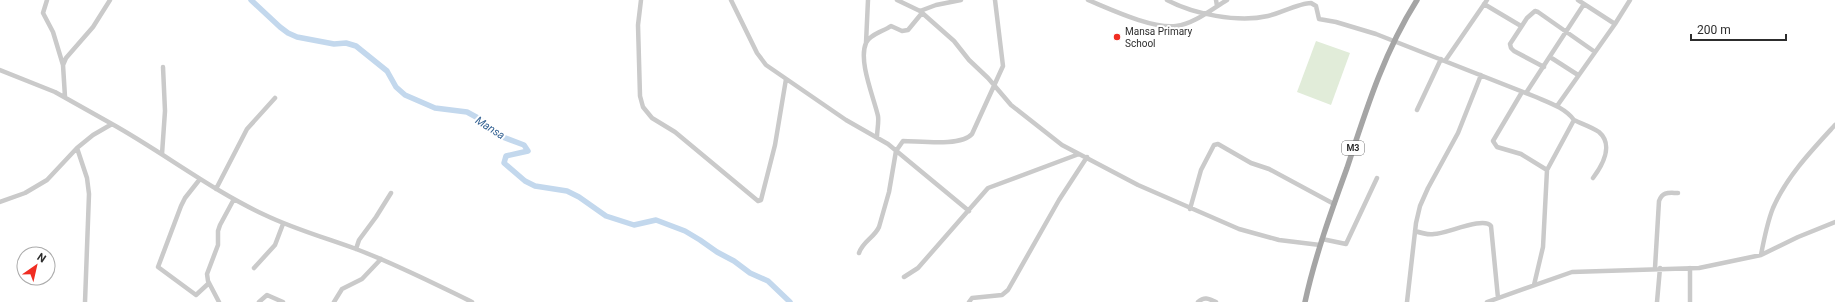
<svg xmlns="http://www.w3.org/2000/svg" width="1835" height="302" viewBox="0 0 1835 302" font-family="Roboto,sans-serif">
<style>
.green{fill:#e1ecd9}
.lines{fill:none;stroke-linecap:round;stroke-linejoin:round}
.river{stroke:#c3d8ed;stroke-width:5.5}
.minor{stroke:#cacaca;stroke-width:4.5}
.major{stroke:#a5a5a5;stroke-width:5.5}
.poi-dot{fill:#f02d22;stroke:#fff;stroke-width:1.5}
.labels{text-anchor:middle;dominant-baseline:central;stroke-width:4;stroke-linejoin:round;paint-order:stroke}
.shield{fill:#fff;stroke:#6c6c6c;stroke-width:1}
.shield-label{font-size:9px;font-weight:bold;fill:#2d2d2d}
.poi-label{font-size:10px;fill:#2d2d2d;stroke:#fff;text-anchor:start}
.water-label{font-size:11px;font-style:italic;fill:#366393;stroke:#fff}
</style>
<rect width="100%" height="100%" fill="#fff"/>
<path class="green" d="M1316 41 1350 53 1331 105 1297 92Z"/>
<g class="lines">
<path class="river" d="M251 0 280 27 288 33 297 37 334 44 346 43 356 46 387 71 396 87 405 95 435 108 467 112 478 118 500 136 524 145 528 151 506 156 504 163 525 181 535 186 567 191 579 197 606 216 634 225 656 220 685 231 700 240 717 252 734 261 750 273 768 281 790 302"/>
<path class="minor" d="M47 0 43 13 53 32 63 65
M641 0 638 25 640 96 643 107 652 118 675 132 758 201 761 200 775 145 786 79
M731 0 757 53 766 65 846 120 888 144 969 211
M897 0 920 11 954 41 969 60 988 78 1011 105 1062 145 1138 185 1239 229 1279 240 1320 245
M1088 0C1110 9 1152 29 1176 26 1194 24 1212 9 1227 0
M1167 0C1193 14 1238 23 1268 16 1280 13 1300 3 1311 3L1316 6 1319 19 1336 22 1376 34 1536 97C1550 103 1565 108 1574 120L1547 170 1543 247 1534 285
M1216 0 1217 6
M1578 0 1615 24
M1484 4 1521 26
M920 11 936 5 961 0
M866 43 868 0
M1550 57 1578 75
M1445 61 1487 0
M1544 67 1514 51 1511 48 1510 44 1527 18 1535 11 1538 12 1595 52
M0 70 55 92 112 124
M1522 92 1493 141 1497 147 1521 154 1547 170
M1526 93 1584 4
M65 97 63 65 66 58 93 27 110 0
M1557 106 1615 24 1630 0
M1417 110 1441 59
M1574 120C1582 124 1592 127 1599 132 1614 145 1602 166 1593 178
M877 137C877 131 879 122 878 116 874 98 858 61 866 43 869 35 884 31 891 26L902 31 908 30 922 13
M162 154 165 111 163 67
M200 179 185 198 181 206 158 267 196 295 209 283
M216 189 247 129 275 98
M0 202 25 193 47 180 77 148
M1190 209 1201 170 1214 145 1218 144 1251 163 1269 169 1334 204
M1415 231C1421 233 1428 235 1434 234 1446 234 1484 216 1491 226L1498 298
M1322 239 1346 244 1377 178
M356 249 359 240 376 217 391 193
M859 253C863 241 874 238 879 227L889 192 896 151 903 141C919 141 961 147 972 134L1003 66 995 0
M1761 255C1764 239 1767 223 1773 208 1787 176 1812 150 1835 125
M254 268 275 245 283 224
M1655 268 1659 201C1663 191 1669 193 1678 193
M904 277 918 268 988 188 1079 154
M85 302 89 194 87 178 77 148 93 135 112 124C164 153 211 190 265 215 294 229 326 238 356 249 396 264 433 283 472 302
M219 302 208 281 207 274 218 245V231L220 225 234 199
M259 302 267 295 283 302
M334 302 342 289 362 279 381 259
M969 302 972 298 1002 295 1008 290 1059 200 1087 157
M1198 302C1205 296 1209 299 1216 302
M1407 302 1416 223 1420 206 1428 188 1458 133 1481 75
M1487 302 1572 272 1699 268 1761 255 1798 237 1835 222
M1657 302 1660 268
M1690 302V268"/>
<path class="major" d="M1305 302C1315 256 1331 212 1347 168 1366 110 1384 52 1417 0"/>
</g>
<circle class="poi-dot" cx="1117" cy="37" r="4"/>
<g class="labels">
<rect class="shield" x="1342" y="141" width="22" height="14" rx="3"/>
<g class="shield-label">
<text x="1353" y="148">M3</text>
</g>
<g class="poi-label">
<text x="1125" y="31">Mansa Primary<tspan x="1125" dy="12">School</tspan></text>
</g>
<g class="water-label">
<text transform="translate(490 128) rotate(33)">Mansa</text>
</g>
</g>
<g transform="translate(36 266) rotate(34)"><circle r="19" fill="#ffffff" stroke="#ababab"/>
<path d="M0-3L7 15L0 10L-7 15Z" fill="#f02d22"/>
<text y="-6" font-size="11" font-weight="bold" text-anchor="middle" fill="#2d2d2d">N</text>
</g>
<path d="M1691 34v6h95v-6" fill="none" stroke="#2d2d2d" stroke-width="2"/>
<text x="1697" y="34" font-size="12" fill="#2d2d2d" stroke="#ffffff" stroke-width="3" paint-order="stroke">200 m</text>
</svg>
